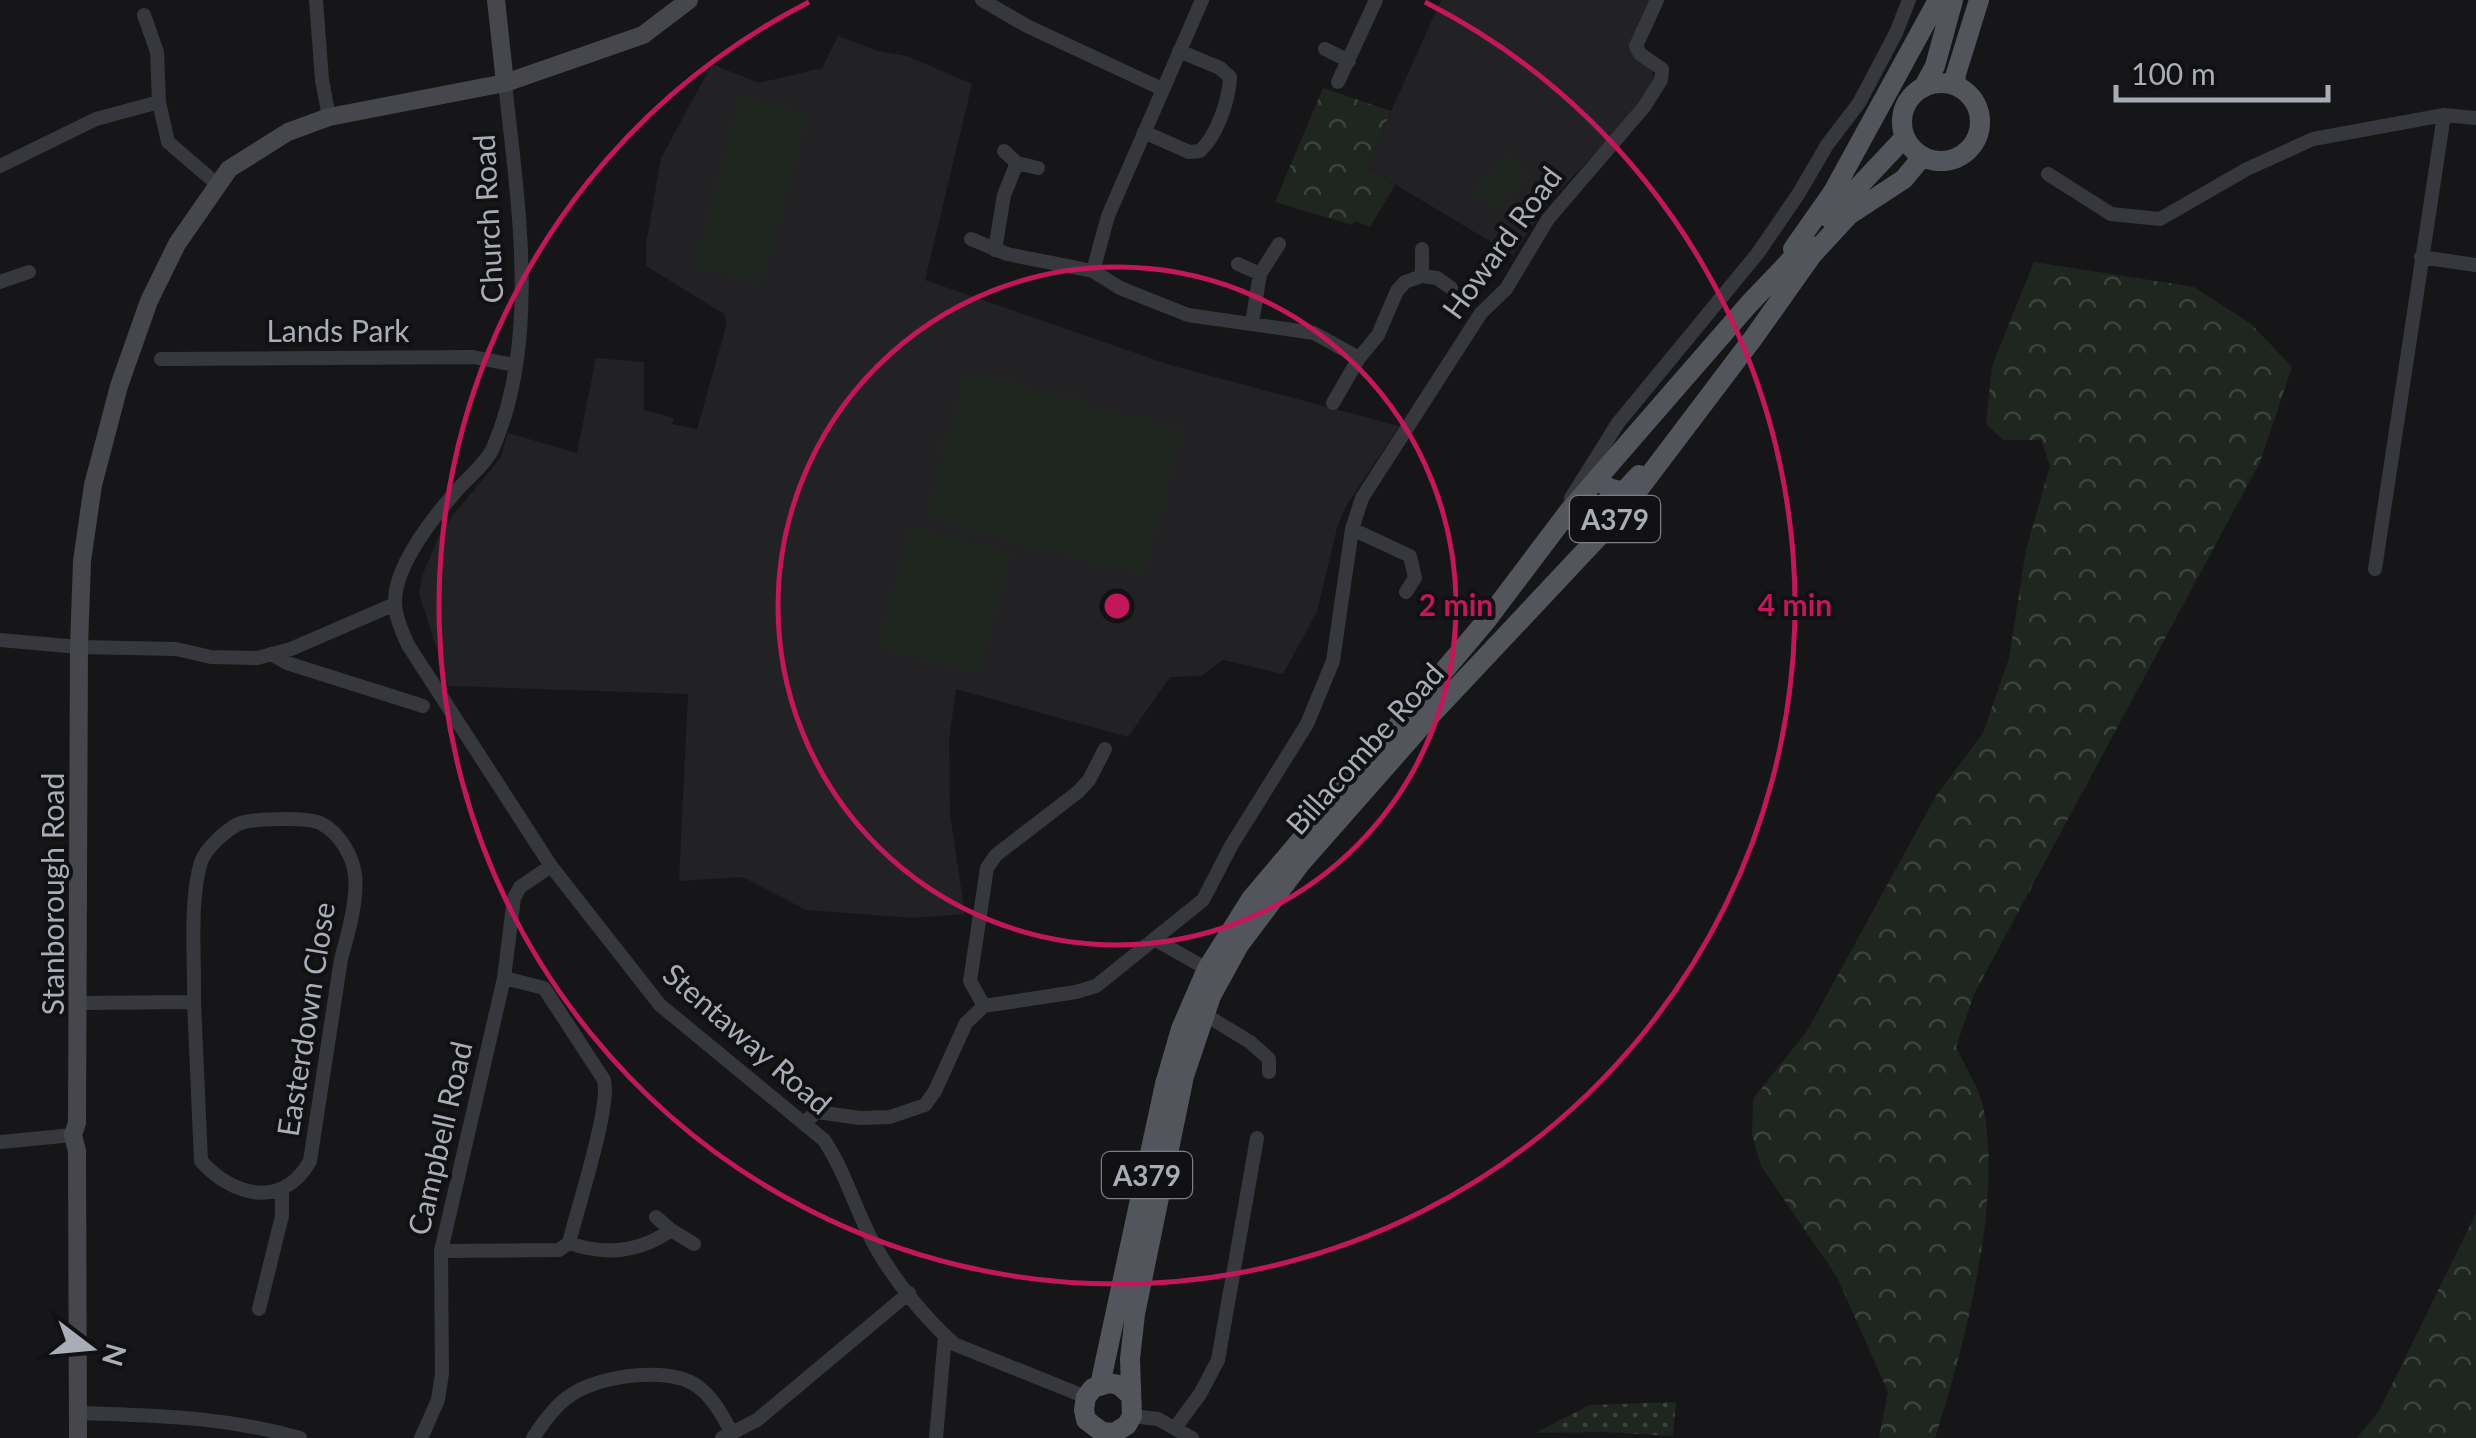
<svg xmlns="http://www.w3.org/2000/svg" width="2476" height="1438" viewBox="0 0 2476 1438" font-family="Lato,sans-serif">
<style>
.built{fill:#222225}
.grass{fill:url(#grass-dots)}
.forest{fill:url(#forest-crowns)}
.pitch{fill:#1e261f}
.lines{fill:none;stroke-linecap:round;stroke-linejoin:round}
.street{stroke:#37383d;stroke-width:14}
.secondary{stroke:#45474d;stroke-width:18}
.primary{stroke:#53555c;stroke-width:20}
.ring{fill:none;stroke:#c2185b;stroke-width:5}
.labels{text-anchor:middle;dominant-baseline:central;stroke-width:8;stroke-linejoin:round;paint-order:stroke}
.shield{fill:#111113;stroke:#7b7e86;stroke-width:2.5}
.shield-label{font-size:28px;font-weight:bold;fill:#a8adb8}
.street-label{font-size:30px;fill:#a8adb8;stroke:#111113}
.centre{fill:#c2185b;stroke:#111113;stroke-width:5}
.ring-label{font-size:30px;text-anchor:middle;font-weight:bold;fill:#c2185b;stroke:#111113;stroke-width:8;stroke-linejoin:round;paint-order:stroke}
</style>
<defs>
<pattern id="grass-dots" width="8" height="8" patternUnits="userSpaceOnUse" patternTransform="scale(2.5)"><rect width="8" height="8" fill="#1e261f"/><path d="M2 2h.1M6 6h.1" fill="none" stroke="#3c433d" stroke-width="1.8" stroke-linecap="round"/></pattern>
<pattern id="forest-crowns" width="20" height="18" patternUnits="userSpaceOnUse" patternTransform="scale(2.5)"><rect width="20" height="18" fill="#1e261f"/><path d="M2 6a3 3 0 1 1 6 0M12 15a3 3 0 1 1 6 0" fill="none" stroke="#3c433d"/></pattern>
</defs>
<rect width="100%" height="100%" fill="#161618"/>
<path class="built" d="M1441 0H1653L1630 49 1651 66 1654 81 1625 121 1547 204 1513 255 1366 167Z
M838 36 878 51 907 56 972 84 925 280 1170 365 1399 426 1345 508 1337 528 1317 612 1283 674 1223 660 1201 676 1170 677 1128 737 956 689 949 740 950 815 965 914 913 918 806 910 743 877 679 881 688 694 448 686 419 593 422 576 438 538 453 515 500 459 508 433 577 453 596 358 644 362V410L674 418 672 424 697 429 727 323 724 314 646 266V244L661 158 712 64 759 83 822 68Z"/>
<path class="grass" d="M1676 1402 1673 1436 1604 1432 1535 1433 1590 1405Z"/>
<path class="forest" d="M1323 88 1391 111 1366 167 1395 185 1370 227 1355 221 1352 225 1275 202Z
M2034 262 2194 287 2251 324 2292 367 2260 462 1974 994 1956 1047C1965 1067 1980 1089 1984 1111 2002 1204 1964 1347 1935 1438H1879L1888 1392 1837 1277 1761 1166 1752 1136 1753 1099 1807 1031 1936 796 1983 733 2009 658 2026 550 2050 466 2041 440H2003L1986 424 1992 366Z
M2476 1213V1438H2357L2379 1411Z"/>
<path class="pitch" d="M741 96 808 113 762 285 694 266Z
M1507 154 1529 175 1496 212 1473 192Z
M965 373 1001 382 1003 377 1013 379 1012 384 1067 399 1068 395 1081 399V403L1134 418 1136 413 1149 416V421L1183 430 1165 495 1170 497 1166 513 1161 512 1144 576 1109 566 1108 570 1095 567V563L1041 548 1039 552 1027 549V545L973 530 972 534 959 531 960 526 926 517 943 455 937 452 943 434 949 435Z
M910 526 1012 553 979 675 878 648Z"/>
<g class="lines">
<path class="street" d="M316 0 322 80 329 117
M982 0 1027 26 1162 89
M144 15 157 52 159 102 168 142 218 185
M1325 49 1349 61
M1338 82 1376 0
M505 83C517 198 541 338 493 448 486 463 469 477 458 489 435 515 395 565 395 601 395 617 402 631 408 645L551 866 660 1005 824 1140C846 1173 856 1212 875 1246 895 1281 924 1317 954 1344L1086 1397
M1144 132 1189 152 1200 151C1217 135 1229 101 1230 77L1220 68 1179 51
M1004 151 1017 163 1038 168
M0 166 96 119 159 102
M2048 174 2111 214 2160 219 2247 169 2313 139 2444 115 2476 118
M971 239 1007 254 1093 271 1120 288 1188 315 1314 333 1359 358
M1422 249V276
M995 250 1004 195 1017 163
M2421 257 2476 265
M1238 264 1260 274
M1093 271 1108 216 1202 0
M0 282 29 272
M1252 323 1260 274 1279 244
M161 359 473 357 514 365
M1333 403 1359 358 1378 335 1397 291 1405 282 1422 276 1437 278 1451 288
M1571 498 1618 423 1758 253 1799 193 1827 145 1859 103 1896 33 1909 0
M1352 529 1410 556 1415 578 1406 592
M2375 569 2444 115
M0 640 79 647 176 649 211 657 257 658 291 649 395 604
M271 654 287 663 423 706
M1154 939 1207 969
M504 978 544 988 604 1080C611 1107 577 1209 569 1243
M80 1003 194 1002C195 960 189 901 201 862 206 848 225 831 238 824 251 818 310 817 322 824 339 833 353 856 355 875 358 899 348 935 341 959L310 1161C283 1209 233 1197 201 1161L194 1002
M984 1006 1076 992 1096 986 1203 900 1231 846 1307 724 1333 661 1352 529 1362 498 1481 313 1506 289 1548 219 1644 107 1661 80 1662 69 1640 54 1636 46 1657 0
M984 1006 970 981 987 868 996 855 1078 792 1089 780 1105 749
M1204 1014 1250 1042 1269 1059V1072
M805 1122 817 1112 860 1118 890 1117 925 1105 935 1091 966 1023 984 1006
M0 1142 73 1135
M656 1217 671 1230
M441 1251 559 1250 569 1243C606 1256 640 1252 671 1230L694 1244
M259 1309 282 1216V1189
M78 1413C159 1416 221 1416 300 1438
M1132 1416 1158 1419 1192 1438
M1175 1428 1200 1394 1218 1360 1257 1138
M421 1438 438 1400 442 1373 441 1251 504 978 514 898 520 887 551 866
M533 1438C542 1424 554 1407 568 1397 595 1376 665 1366 694 1384 712 1395 722 1415 732 1433
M722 1438 757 1420 909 1293
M936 1438 945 1336"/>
<path class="secondary" d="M496 0 505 83
M78 1438 77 1151 73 1135 77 1123 79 647 82 561 93 485 119 386 149 301 177 244 229 169 288 132 329 117 505 83 643 35 689 0"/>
<path class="primary" d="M1902 122a39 39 0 1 1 78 0a39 39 0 1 1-78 0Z
M1957 86 1955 77 1979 0
M1923 88 1935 66 1953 0
M1829 218 1905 137
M1793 249 1833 192 1938 0
M1598 478 1608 488 1623 492 1639 475
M1572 521C1587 506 1602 499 1620 514
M1100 1385 1165 1084 1181 1029 1207 969 1251 899 1486 621 1569 511 1749 304 1807 243
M1129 1394 1119 1385 1109 1383 1093 1388 1086 1397 1084 1410 1086 1420 1102 1432 1114 1433 1127 1425 1132 1416 1130 1359 1135 1314 1184 1076 1211 996 1239 945 1300 864 1432 714 1620 514 1754 337 1812 255 1849 215 1904 179 1922 157"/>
</g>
<g class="ring">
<circle cx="1117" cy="606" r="339"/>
<path d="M1425 2A678 678 0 1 1 809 2"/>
</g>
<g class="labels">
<g class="shield">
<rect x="1570" y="496" width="90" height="46" rx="8"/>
<rect x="1102" y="1152" width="90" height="46" rx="8"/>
</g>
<g class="shield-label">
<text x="1615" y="519">A379</text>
<text x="1147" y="1175">A379</text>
</g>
<g class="street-label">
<text transform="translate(487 219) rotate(-93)">Church Road</text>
<text transform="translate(1501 242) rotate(-54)">Howard Road</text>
<text x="338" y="330">Lands Park</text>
<text transform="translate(1364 748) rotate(-48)">Billacombe Road</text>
<text transform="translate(52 894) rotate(-90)">Stanborough Road</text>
<text transform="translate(305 1019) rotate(-81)">Easterdown Close</text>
<text transform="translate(748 1038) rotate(41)">Stentaway Road</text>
<text transform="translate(439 1138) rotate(-77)">Campbell Road</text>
</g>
</g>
<circle cx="1117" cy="606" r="15" class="centre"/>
<g class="ring-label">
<text x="1456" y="616">2 min</text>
<text x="1795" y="616">4 min</text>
</g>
<g transform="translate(90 1348) rotate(106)" stroke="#111113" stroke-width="8" paint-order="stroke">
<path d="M0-8L18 38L0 25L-18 38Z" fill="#a8adb8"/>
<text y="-15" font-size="28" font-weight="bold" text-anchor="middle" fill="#a8adb8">N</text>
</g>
<path d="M2116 85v15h212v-15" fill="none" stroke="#a8adb8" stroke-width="5"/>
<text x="2131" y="85" font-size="30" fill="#a8adb8" stroke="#111113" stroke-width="8" paint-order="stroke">100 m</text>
</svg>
